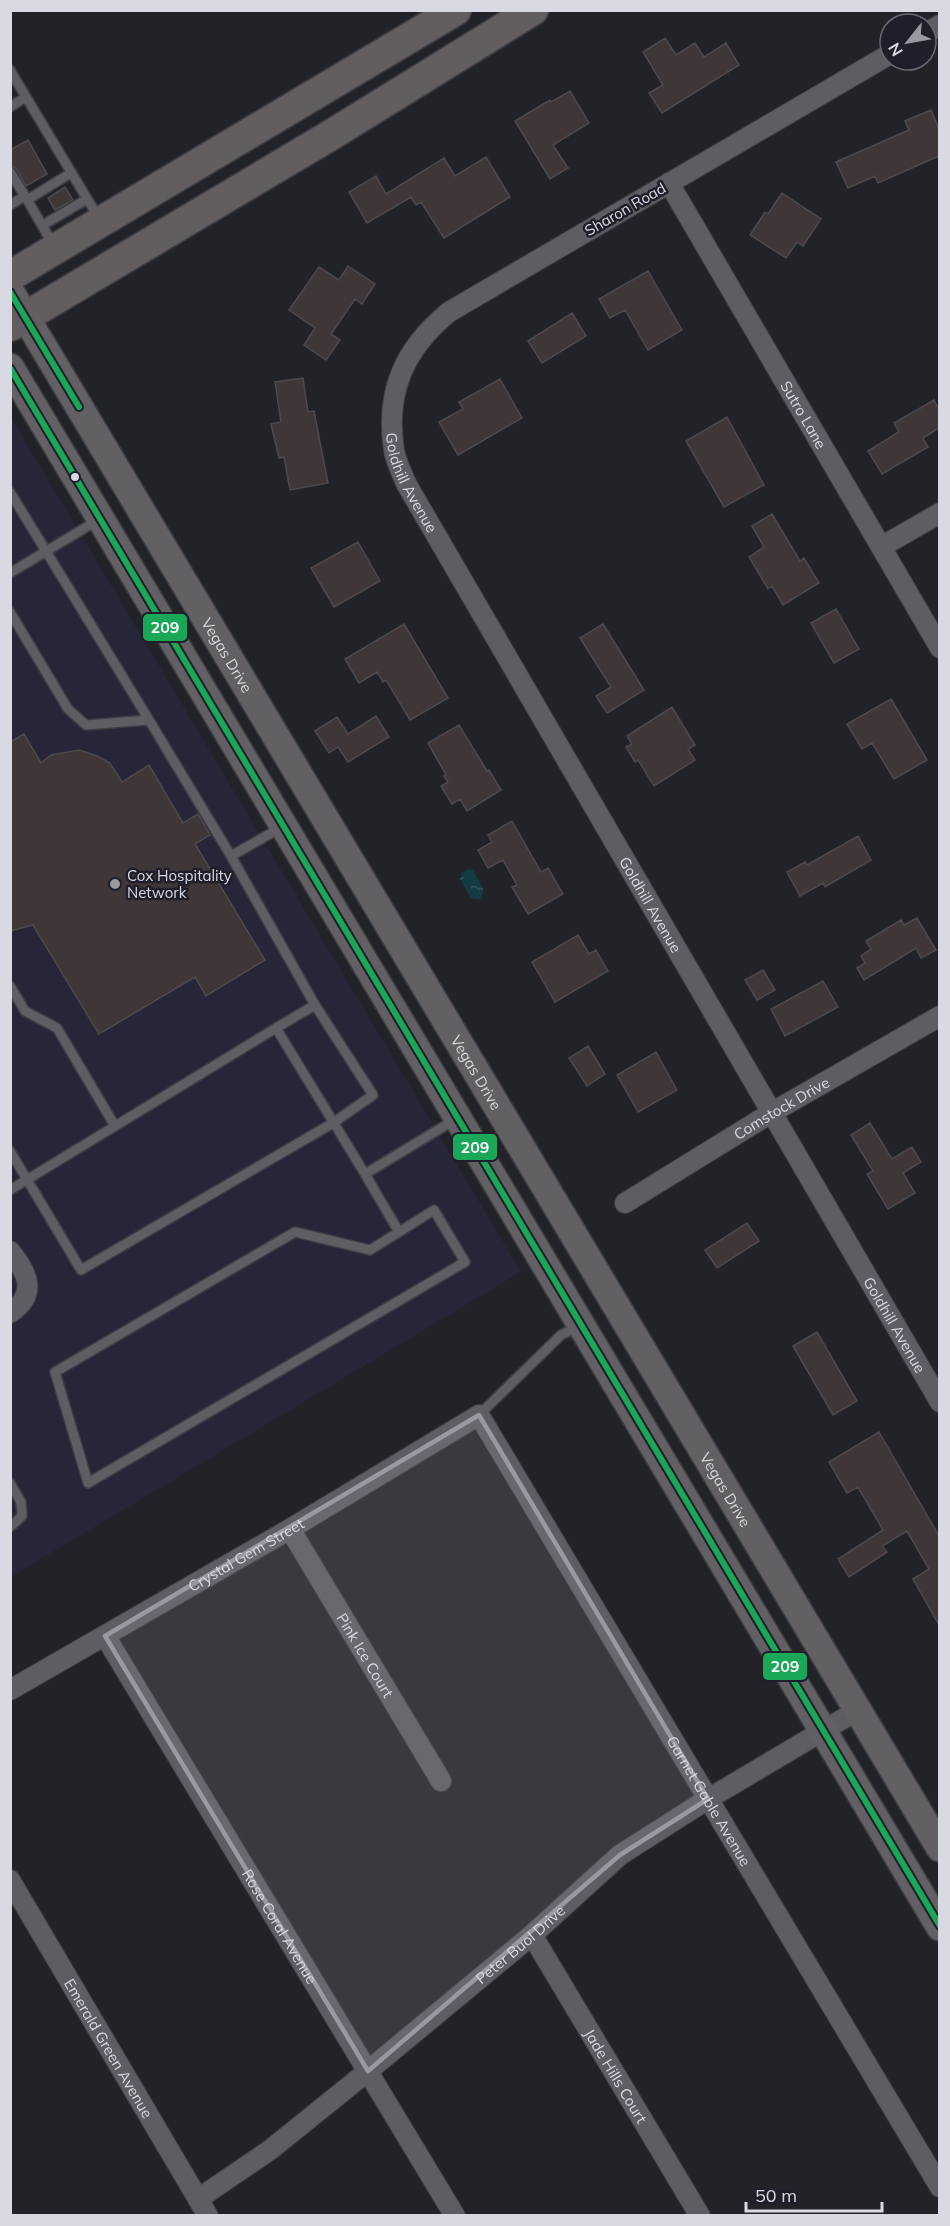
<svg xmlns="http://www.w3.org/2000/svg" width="950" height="2226" viewBox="0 0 950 2226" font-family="Mulish,sans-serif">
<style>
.built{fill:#262638}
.water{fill:url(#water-ripples)}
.building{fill:#3f3737;stroke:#4c4a4c;stroke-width:1.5}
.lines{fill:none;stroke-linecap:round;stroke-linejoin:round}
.service-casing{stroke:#3d3d43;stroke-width:12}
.minor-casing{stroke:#3d3d43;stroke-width:22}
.secondary-casing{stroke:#3d3d43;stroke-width:30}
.primary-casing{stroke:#3d3d43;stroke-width:33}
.service{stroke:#5d5d63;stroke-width:9}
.minor{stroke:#5d5d63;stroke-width:20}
.secondary{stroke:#636063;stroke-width:27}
.primary{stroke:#625d5e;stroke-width:30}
.bus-1-casing{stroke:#1f1f2c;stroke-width:10}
.bus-1{stroke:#1aa758;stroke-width:6}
.marked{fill:#9899a1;fill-opacity:0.2;stroke:#9899a1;stroke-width:4.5;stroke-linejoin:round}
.bus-dot{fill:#d8d9e2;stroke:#1f1f2c;stroke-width:2}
.poi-dot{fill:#9899a1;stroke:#1f1f2c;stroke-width:2}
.labels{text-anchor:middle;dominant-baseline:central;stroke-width:5;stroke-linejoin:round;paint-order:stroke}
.street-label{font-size:15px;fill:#d8d9e2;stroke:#1f1f2c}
.poi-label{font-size:15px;fill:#d8d9e2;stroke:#1f1f2c;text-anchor:start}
.line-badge{stroke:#1f1f2c;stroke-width:2}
.badge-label{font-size:16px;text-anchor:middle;font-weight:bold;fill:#fff}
</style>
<defs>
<pattern id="water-ripples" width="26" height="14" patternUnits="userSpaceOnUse" patternTransform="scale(1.5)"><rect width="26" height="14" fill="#143a42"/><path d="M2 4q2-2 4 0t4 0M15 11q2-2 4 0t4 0" fill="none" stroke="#35565d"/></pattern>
</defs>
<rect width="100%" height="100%" fill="#222229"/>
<path class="built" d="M10 416 521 1272 11 1577H10Z"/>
<path class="water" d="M468 869 473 870 484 890 480 899 471 898 460 879 462 873Z"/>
<path class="building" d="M665 38 676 55 695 43 704 57 726 43 739 65 662 113 649 93 663 85 643 52Z
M570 91 589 123 553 145 568 168 550 179 515 121 550 100 551 102Z
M931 110 939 129V156L878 183 875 176 848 188 836 162 909 130 905 121Z
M28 140 47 174 26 186 16 168 10 165V150Z
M486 157 510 197 444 238 421 202 416 205 411 197 367 223 349 192 376 176 386 194 444 158 455 176Z
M65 187 73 200 55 210 48 198Z
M782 193 821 219 803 246 797 242 786 258 750 235 765 212 768 214Z
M348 266 375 284 362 304 355 299 331 334 340 340 326 360 304 345 315 328 289 310 319 267 339 280Z
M648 271 682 330 648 350 625 310 610 318 599 299Z
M572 313 586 336 542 363 528 341Z
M303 378 308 412 314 411 328 483 290 490 284 457 279 458 271 424 281 422 275 382Z
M500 379 522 418 458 455 439 422 463 409 459 402Z
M934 400 939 410V428L923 438 928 447 882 474 868 451 899 432 894 423Z
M727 417 764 485 724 507 686 441Z
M772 514 800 561 804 558 819 583 783 605 772 586 768 589 749 557 764 547 752 526Z
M358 542 380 581 334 607 311 568Z
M836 609 859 649 834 663 811 623Z
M404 624 448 698 410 720 386 680 383 682 377 672 359 683 345 659Z
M603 624 644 690 607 713 596 696 611 687 580 638Z
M891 699 927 760 894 779 872 743 862 749 847 724Z
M672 707 695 745 688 749 695 760 654 786 638 760 635 762 626 747 632 744 627 736Z
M376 716 389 737 348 762 338 747 329 753 315 731 337 717 348 734Z
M459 725 487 771 489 770 501 790 467 811 460 799 452 804 441 786 448 782 444 776 446 775 428 743Z
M24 734 41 763 51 755 79 750 97 756 110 763 122 782 149 765 183 823 198 814 210 835 195 844 265 960 206 996 195 977 99 1034 33 925 10 931V742Z
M512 821 541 872 548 868 563 894 528 914 512 887 517 885 503 860 488 868 478 850 492 842 488 835Z
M858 836 871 860 825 887 823 883 800 896 787 872 805 862 807 865Z
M917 918 936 950 921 958 916 948 864 980 857 968 865 963 861 956 871 949 866 941 901 920 904 925Z
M578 935 589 954 596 950 608 971 555 1002 532 962Z
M763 970 775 990 757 1000 745 980Z
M823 981 838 1007 785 1036 771 1009Z
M588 1046 605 1074 587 1086 569 1058Z
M656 1052 677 1090 638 1112 617 1075Z
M870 1123 892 1159 912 1147 921 1162 903 1173 915 1193 888 1209 867 1174 873 1171 851 1135Z
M747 1223 759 1241 717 1268 705 1250Z
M817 1332 857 1401 833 1415 793 1346Z
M879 1432 939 1536V1625L913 1579 929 1569 907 1531 882 1546 887 1552 849 1577 838 1559 883 1530 858 1487 847 1493 829 1462Z"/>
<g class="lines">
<defs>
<path id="service" d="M10 70 26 97
M10 107 26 97 98 217
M10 172 25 196 10 205
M25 196 54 246
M27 200 71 173
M43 225 87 199
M10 492 149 720
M10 573 98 520
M10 612 68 709 86 725 149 720 231 856 282 827
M231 856 315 1005 276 1028
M10 986 25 1011 57 1028 115 1126
M10 1151 81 1270 333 1123 373 1095 315 1005
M365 1174 399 1232 434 1210 465 1262 88 1483 55 1372 295 1232 370 1250 399 1232
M10 1190 276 1028 365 1174 456 1119
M479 1415 561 1335 580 1326
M10 1483 21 1502 22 1516 10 1527"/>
<g id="minor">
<path d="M926 33 940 25"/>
<path id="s1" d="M890 54 449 312C404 349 385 392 394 450 396 462 402 474 407 485L940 1402"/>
<path id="s2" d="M669 183 940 648"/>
<path d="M881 547 940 513"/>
<path id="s3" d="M625 1203 771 1113 940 1016"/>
<path d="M10 1251C28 1273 38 1294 10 1313"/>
<path id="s4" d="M290 1529 441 1781"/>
<path id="s5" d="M105 1636 455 2216"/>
<path id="s6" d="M10 1690 290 1529 479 1415 940 2187"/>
<path id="s7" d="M10 1880 208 2216"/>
<path id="s8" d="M532 1935 700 2216"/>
<path id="s9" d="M198 2199 270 2150 368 2071 532 1935 620 1855 708 1799 858 1710"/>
</g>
<g id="secondary">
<path id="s10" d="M10 291 940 1848"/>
<path d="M10 367 940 1927"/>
</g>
<path id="primary" d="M10 276 456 10
M10 326 331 135 533 10"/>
</defs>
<use href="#service" class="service-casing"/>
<use href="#minor" class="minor-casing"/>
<use href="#secondary" class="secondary-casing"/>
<use href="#primary" class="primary-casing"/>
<use href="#service" class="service"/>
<use href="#minor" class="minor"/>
<use href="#secondary" class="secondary"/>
<use href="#primary" class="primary"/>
<defs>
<path id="bus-1" d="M10 292 79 407
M10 368 940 1926"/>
</defs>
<use href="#bus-1" class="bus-1-casing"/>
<use href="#bus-1" class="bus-1"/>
</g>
<path class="marked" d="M479 1415 708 1799 620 1855 368 2071 105 1636Z"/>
<circle class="bus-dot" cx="75" cy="477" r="5"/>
<circle class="poi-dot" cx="115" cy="884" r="6"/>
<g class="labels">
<g class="street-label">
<text transform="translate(625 209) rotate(-30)">Sharon Road</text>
<text stroke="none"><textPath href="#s2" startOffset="268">Sutro Lane</textPath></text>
<text stroke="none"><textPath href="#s1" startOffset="704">Goldhill Avenue</textPath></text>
<text stroke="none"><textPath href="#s10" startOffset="424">Vegas Drive</textPath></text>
<text stroke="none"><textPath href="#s1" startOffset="1190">Goldhill Avenue</textPath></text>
<text stroke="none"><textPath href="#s10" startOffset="910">Vegas Drive</textPath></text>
<text stroke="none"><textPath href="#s3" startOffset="183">Comstock Drive</textPath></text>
<text stroke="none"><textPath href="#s1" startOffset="1676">Goldhill Avenue</textPath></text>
<text stroke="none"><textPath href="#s10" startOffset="1396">Vegas Drive</textPath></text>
<text stroke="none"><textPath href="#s6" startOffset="272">Crystal Gem Street</textPath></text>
<text stroke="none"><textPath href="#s4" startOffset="147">Pink Ice Court</textPath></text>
<text stroke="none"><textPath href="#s6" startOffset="993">Garnet Gable Avenue</textPath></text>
<text stroke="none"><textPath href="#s5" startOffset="339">Rose Coral Avenue</textPath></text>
<text stroke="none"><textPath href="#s9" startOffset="411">Peter Buol Drive</textPath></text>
<text stroke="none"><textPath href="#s7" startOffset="195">Emerald Green Avenue</textPath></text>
<text stroke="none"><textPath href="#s8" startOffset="164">Jade Hills Court</textPath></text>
</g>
<g class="poi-label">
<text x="127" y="875">Cox Hospitality<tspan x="127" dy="17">Network</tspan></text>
</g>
</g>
<g class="line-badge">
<rect x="142" y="613" width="46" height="29" rx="6" fill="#1aa758"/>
<rect x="452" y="1133" width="46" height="28" rx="6" fill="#1aa758"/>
<rect x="762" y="1652" width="46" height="29" rx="6" fill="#1aa758"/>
</g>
<g class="badge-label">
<text x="165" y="633">209</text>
<text x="475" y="1153">209</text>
<text x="785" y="1672">209</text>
</g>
<rect width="950" height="2226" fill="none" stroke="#d8d9e2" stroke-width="24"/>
<g transform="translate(908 42) rotate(239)"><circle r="28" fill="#1f1f2c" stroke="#696975" stroke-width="1.5"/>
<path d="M0-4.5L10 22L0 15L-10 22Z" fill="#9899a1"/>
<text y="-9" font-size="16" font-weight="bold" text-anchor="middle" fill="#d8d9e2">N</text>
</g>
<path d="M746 2202v9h136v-9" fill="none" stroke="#d8d9e2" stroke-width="3"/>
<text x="755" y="2202" font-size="18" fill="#d8d9e2" stroke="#1f1f2c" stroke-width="4.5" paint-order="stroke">50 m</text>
</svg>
